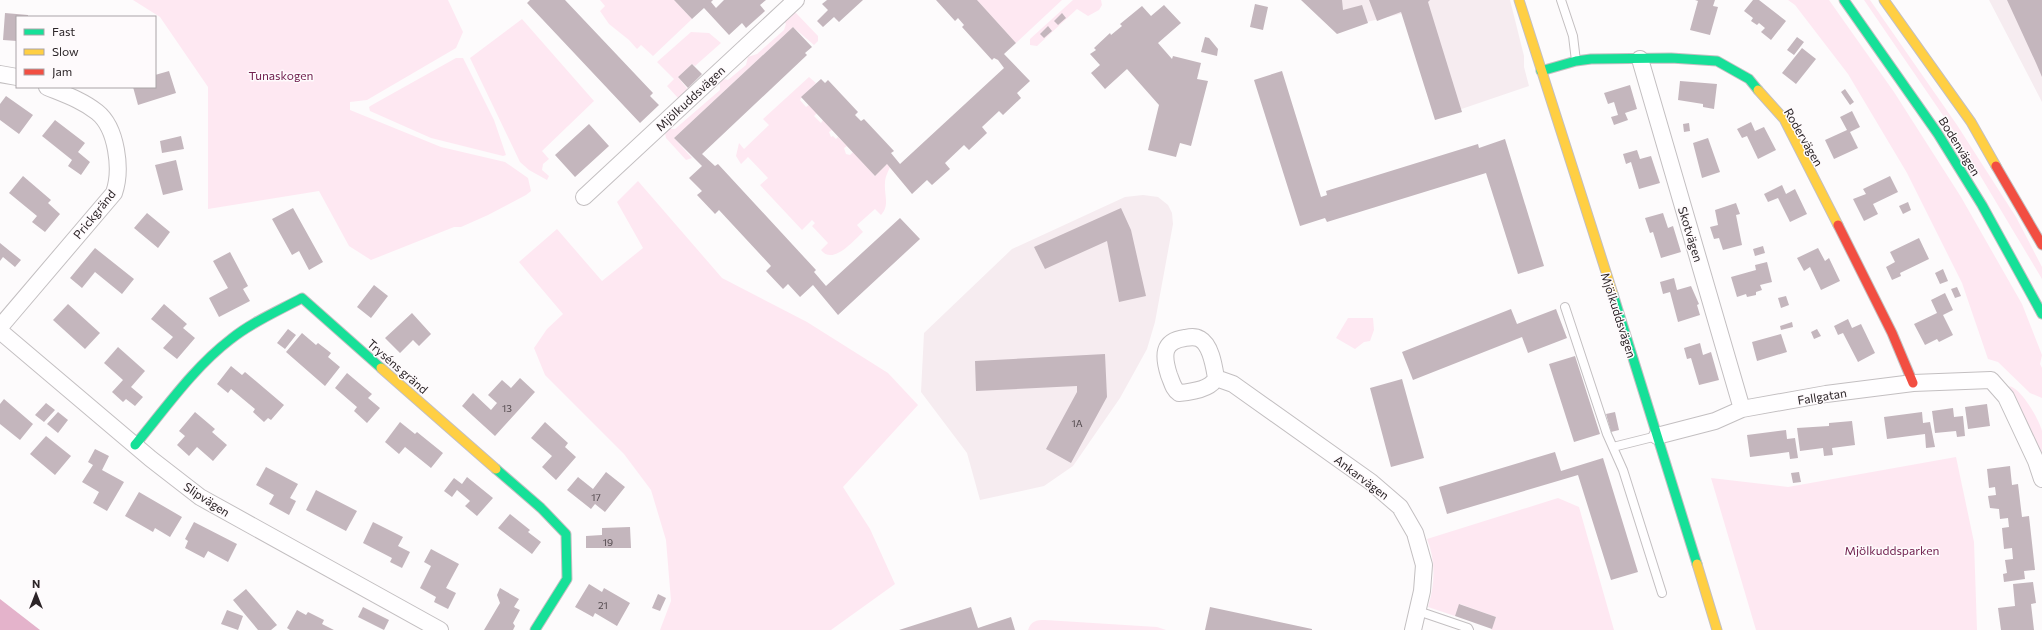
<svg xmlns="http://www.w3.org/2000/svg" width="2042" height="630" viewBox="0 0 2042 630" font-family="Commissioner,sans-serif">
<style>
.built{fill:#f6ecf0}
.green{fill:#fee8f2}
.water{fill:#e4b3cb}
.building{fill:#c4b6bd}
.lines{fill:none;stroke-linecap:round;stroke-linejoin:round}
.lane-casing{stroke:#c3bfc1;stroke-width:10}
.street-casing{stroke:#c3bfc1;stroke-width:18}
.fast-casing{stroke:#c3bfc1;stroke-width:11}
.slow-casing{stroke:#c3bfc1;stroke-width:11}
.jam-casing{stroke:#c3bfc1;stroke-width:11}
.lane{stroke:#fffeff;stroke-width:8}
.street{stroke:#fffeff;stroke-width:16}
.fast{stroke:#16e098;stroke-width:9}
.slow{stroke:#ffcf43;stroke-width:9}
.jam{stroke:#f24e42;stroke-width:9}
.labels{text-anchor:middle;dominant-baseline:central;stroke-width:3;stroke-linejoin:round;paint-order:stroke}
.number-label{font-size:10px;fill:#51484c}
.park-label{font-size:12px;fill:#71204f;stroke:#fefafc}
.street-label{font-size:12px;fill:#2b2427;stroke:#fefafc}
</style>
<rect width="100%" height="100%" fill="#fdfbfc"/>
<path class="built" d="M1313 0H1510L1524 56V67L1529 86 1438 117 1404 13 1338 29Z
M1989 0H2042V102Z
M1143 195 1158 197 1168 205 1172 213 1173 224 1155 322 1147 349 1120 398 1073 466 1044 486 980 500 967 453 921 392 924 333 1012 249 1125 197Z"/>
<path class="green" d="M133 0H448L463 32 456 48 367 100 350 102V110L441 147 505 162 528 178 531 191 526 195 488 215 461 227H454L371 260 349 246 319 191 208 209V87L160 17Z
M600 0H674L692 19 653 56 641 45 637 49 629 40 609 24 600 11 605 6Z
M977 0H1062L1016 43Z
M1073 0H1101L1102 5 1099 10 1088 16 1077 9 1037 46 1030 45V39Z
M1788 0H1829L1894 92 1961 197 2022 304 2042 355 2040 364 2042 368V398L2030 393 1998 362 1988 359 1962 283 1907 173 1848 74 1795 5Z
M1864 0H1870L1957 125 2016 217 2042 267V279L1953 130Z
M792 13H796L818 36V41L814 45 793 27 674 138 692 158 686 160 666 138 665 133 669 129H675L720 90V81L723 79 728 80 746 65 748 57 757 54 784 30 786 24 784 21Z
M522 19 594 101 542 151 549 159 543 164 542 170 549 176 547 180 529 170 520 162 470 58Z
M691 32 709 33 721 43 695 66 692 64 678 77 689 91 684 98H678L667 86 674 79 657 62Z
M456 58H463L494 120 506 155 503 156 431 138 370 111 369 107 372 105Z
M809 77 816 83 802 97 800 100 806 107 809 105 817 113 814 116 821 123 823 120 832 130 829 132 831 137 833 136 836 139 838 137 847 146 844 148 846 154 850 155 853 152 875 176 887 164 890 167C888 172 885 177 885 183 884 196 890 205 881 215L875 209 857 225 863 232C854 240 833 266 821 250L828 243 812 226 815 223 812 220 802 230 760 185 768 178 748 157 741 164 736 156 739 143 744 149 769 125 763 119Z
M638 181 722 278 807 322 888 373 918 405 843 487 870 529 895 584 831 630H660L671 601 666 540 651 490 624 454 545 375 534 348 547 329 563 314 519 262 557 229 602 281 643 248 617 202Z
M1348 318H1373L1374 330 1370 341 1364 342 1355 349 1336 338Z
M2009 386C2021 388 2039 419 2042 431 2042 439 2042 451 2042 459Z
M1956 457 1974 542 1977 630H1756L1711 478 1788 487Z
M1558 498 1579 507 1614 630H1491L1496 617 1460 604 1455 616 1428 607C1435 584 1436 561 1427 539Z
M1045 620 1157 627 1166 630H1028C1031 621 1036 620 1045 620Z"/>
<path class="water" d="M0 599 40 630H0Z"/>
<path class="building" d="M530 0H565L653 93 650 96 659 105 640 123 527 3Z
M674 0H713L711 2 716 8 724 0H766L760 5 765 11 746 28 742 23 729 35 704 8 692 19Z
M827 0H863L839 22 834 17 823 27 817 21 828 10 822 4Z
M936 0H977L1016 43 1004 54 1030 81 1017 93 1021 98 1003 115 999 111 982 127 987 133 969 150 964 145 945 163 950 169 932 185 927 180 912 194 887 164 875 176 801 97 821 79 825 83 828 80 858 112 855 115 861 121 864 119 894 151 891 153 900 164 1004 68 998 60 994 58 992 60 962 27 964 25 958 18 955 21Z
M1301 0H1342L1343 10 1362 5 1368 23 1337 34Z
M1369 0H1430L1428 2 1462 112 1435 120 1401 12 1377 21Z
M1695 0H1715L1713 6 1718 7 1710 35 1690 30 1698 1Z
M1753 0H1759L1786 21 1771 40 1761 32 1765 28 1759 23 1757 25 1751 21 1753 18 1744 11Z
M2007 0H2042V77L2036 63Z
M1255 4 1268 7 1263 30 1250 27Z
M1164 5 1181 23 1158 43 1172 59 1173 56 1201 63 1197 79 1208 81 1191 146 1180 143 1176 157 1148 150 1159 105 1127 69 1105 89 1091 73 1100 65 1090 54 1096 50 1094 48 1110 33 1111 35 1122 26 1120 24 1142 6 1151 16Z
M5 13 28 15V17H17V41L3 40Z
M1062 13 1066 18 1058 25 1054 21Z
M1048 26 1052 31 1044 38 1040 34Z
M793 27 812 47 805 53 807 55 702 154 715 166 718 164 816 270 814 272 826 286 900 218 920 239 838 315 813 285 800 297 788 284 783 289 766 271 771 266 719 210 715 214 697 195 702 191 689 178 702 166 674 138Z
M1205 37 1209 38 1218 49 1217 56 1201 52Z
M1797 37 1804 42 1794 55 1787 50Z
M1802 48 1816 59 1796 84 1782 73Z
M692 64 702 74 688 88 678 77Z
M169 71 176 93 138 105 133 87H155V75Z
M1282 71 1321 197 1327 195 1326 191 1478 144 1479 148 1505 139 1544 266 1518 274 1486 173 1327 222 1325 218 1300 226 1254 80Z
M1680 81 1717 84 1714 109 1703 107V104L1678 100Z
M1630 85 1637 109 1625 113 1628 120 1614 125 1611 117 1618 115 1614 102 1608 104 1604 93Z
M1845 89 1854 102 1850 105 1841 92Z
M6 96 33 115 19 134 0 120V104Z
M1852 111 1860 127 1850 132 1858 148 1834 159 1825 140 1847 130 1840 117Z
M55 120 85 143 78 152 90 162 81 175 68 166 72 160 42 136Z
M1751 122 1755 131 1764 127 1776 150 1758 159 1747 136 1742 138 1737 129Z
M1689 123 1690 131 1684 132 1683 124Z
M589 124 609 146 575 177 555 155Z
M181 136 184 149 162 153 160 141Z
M1708 138 1720 172 1702 178 1693 143Z
M1637 150 1640 159 1651 156 1660 183 1639 189 1631 162 1626 164 1623 154Z
M176 160 183 190 163 195 155 165Z
M23 176 51 200 48 203 60 214 45 232 32 222 37 216 9 193Z
M1890 176 1898 192 1873 204 1878 214 1864 221 1853 199 1866 194 1863 189Z
M1782 185 1786 194 1795 189 1807 214 1790 222 1778 198 1768 202 1764 194Z
M1908 202 1911 210 1903 214 1899 206Z
M1736 203 1740 214 1736 215 1742 245 1723 250 1719 238 1714 239 1710 227 1718 225 1715 210Z
M293 208 323 262 309 270 299 251 292 255 272 219Z
M1121 208 1131 230 1146 296 1119 302 1107 241 1045 269 1034 247Z
M147 213 170 232 158 248 134 228Z
M1663 213 1668 228 1673 226 1681 252 1661 258 1653 232 1650 233 1645 218Z
M1919 238 1929 259 1900 273 1901 276 1892 280 1886 267 1895 262 1890 252Z
M0 243 21 260 15 267 3 257 0 261Z
M1763 246 1765 253 1755 256 1753 249Z
M95 248 134 279 122 294 95 272 82 288 70 278Z
M1818 248 1825 261 1829 258 1840 281 1821 290 1810 267 1804 271 1797 258Z
M230 252 248 286 243 289 250 301 219 317 209 298 228 288 213 261Z
M1767 262 1772 282 1760 285 1762 290 1756 292V295L1747 297 1746 294 1737 297 1731 277 1756 270 1755 265Z
M1943 269 1948 281 1940 284 1935 273Z
M1674 278 1677 290 1691 286 1699 304 1697 305 1700 315 1678 322 1670 292 1663 294 1660 282Z
M374 285 388 296 371 318 357 307Z
M1957 287 1961 296 1955 298 1951 289Z
M1945 293 1953 310 1943 315 1953 335 1939 342 1937 339 1925 345 1914 324 1937 313 1931 300Z
M1786 296 1789 305 1781 308 1778 298Z
M68 304 100 333 85 349 53 320Z
M164 304 187 324 183 328 195 338 177 359 163 348 173 337 151 319Z
M1511 309 1517 324 1556 309 1567 338 1528 353 1522 337 1413 380 1402 352Z
M412 313 431 334 419 346 413 340 400 353 385 338Z
M1848 319 1852 328 1861 324 1875 353 1858 362 1843 333 1838 335 1834 326Z
M1792 322 1793 327 1781 330 1780 326Z
M288 329 296 335 285 349 277 343Z
M1817 329 1821 336 1814 339 1811 332Z
M302 333 316 345 318 343 331 353 328 357 340 367 325 386 286 352Z
M1781 334 1787 352 1757 361 1752 342Z
M1700 343 1703 355 1711 352 1719 380 1699 385 1691 358 1687 359 1684 348Z
M118 347 145 371 131 387 143 397 135 406 126 399 123 402 112 392 123 380 104 363Z
M1105 354 1107 397 1071 463 1046 449 1077 392V386L976 391 975 361Z
M1575 356 1600 434 1574 442 1549 364Z
M231 366 242 375 245 372 284 405 271 420 268 418 264 422 253 412 255 409 231 389 228 393 217 384Z
M347 373 372 394 368 398 380 408 367 423 354 411 357 407 335 388Z
M520 378 535 392 495 436 462 406 473 393 491 410 497 403 488 395 502 380 511 388Z
M1402 379 1424 458 1391 467 1370 388Z
M4 399 33 424 20 440 0 424V404Z
M46 403 55 410 44 422 35 415Z
M1987 404 1990 426 1968 429 1965 407Z
M1953 408 1954 417 1963 416 1965 436 1957 437 1956 431 1935 433 1932 411Z
M58 412 68 420 58 433 47 424Z
M195 412 215 429 212 432 227 445 213 461 197 447 189 456 177 445 185 436 179 431Z
M1615 412 1619 430 1611 432 1606 414Z
M1922 412 1923 423 1930 422 1935 447 1926 448 1925 434 1887 439 1884 417Z
M1852 421 1855 445 1832 448 1833 455 1824 456 1823 448 1800 451 1797 428 1829 426V423Z
M400 422 415 434 417 432 443 453 431 468 405 447 399 454 385 442Z
M545 422 568 443 565 447 576 457 556 480 542 467 552 456 531 438Z
M1786 430 1787 439 1795 438 1798 458 1790 459 1789 452 1750 457 1747 435Z
M46 436 71 456 55 475 30 454Z
M95 449 109 456 102 470 124 482 107 511 93 503 99 492 82 482 93 465 88 462Z
M1555 452 1561 471 1603 458 1638 572 1611 580 1578 475 1447 514 1439 487Z
M2010 466 2012 485 2018 484 2022 517 2029 516 2035 570 2024 571 2025 579 2004 582 2003 574 2007 573 2005 560 2013 559 2012 548 2004 549 2002 528 2009 527 2008 518 2000 519 1999 509 1990 508 1988 496 1996 495 1995 487 1989 488 1987 469Z
M266 467 298 484 290 498 296 501 289 515 269 504 274 495 256 485Z
M606 472 625 487 605 512 595 504 591 509 567 490 578 477 593 489Z
M1799 472 1801 482 1793 483 1791 473Z
M467 477 493 498 477 516 465 506 470 501 457 490 452 497 444 491 454 478 462 484Z
M316 490 357 511 346 531 306 510Z
M139 492 182 517 170 537 155 528 153 532 125 516Z
M510 514 530 530 528 532 541 542 532 554 498 528Z
M194 522 237 544 228 562 208 551 204 558 185 548 188 541 185 539Z
M373 522 403 537 398 546 410 552 402 568 390 562 392 558 363 543Z
M630 527 631 548H586V536L602 535V528Z
M431 549 459 564 446 588 456 593 448 609 434 602 436 597 420 588 431 566 424 562Z
M2033 582 2036 603 2031 604 2034 630H2001L1998 608 2015 606 2013 584Z
M589 584 602 592 604 588 630 603 617 626 595 613 593 617 575 607Z
M500 588 519 599 514 607 520 610 513 623 515 626 513 630H484L500 603 497 595Z
M246 589 277 625 271 630H258L233 600Z
M658 594 666 598 660 611 652 608Z
M1459 604 1496 617 1492 629 1455 616Z
M363 607 389 620 384 630 358 617Z
M971 607 978 628 1011 617 1015 630H899Z
M1210 607 1312 629V630H1205Z
M227 610 243 616 238 630 221 624Z
M297 610 306 615 308 612 324 620 322 624 334 630H290L287 628Z"/>
<g class="lines">
<defs>
<path id="lane" d="M1561 0 1573 36 1576 61
M1565 307 1607 434 1623 470 1662 593
M1613 447 1657 436
M1418 611 1468 628 1469 630"/>
<path id="street" d="M1640 59 1742 409
M0 74 17 77
M584 197 796 0
M0 327 114 193C122 170 117 128 97 112 82 100 64 94 47 87
M0 331 151 459 200 497 440 630
M1216 378C1211 389 1191 392 1179 393 1173 389 1172 382 1169 375 1163 356 1162 341 1185 338 1190 337 1195 336 1200 339 1211 345 1214 366 1216 378L1233 384 1371 482 1400 507 1415 533 1424 565 1422 591 1413 630
M1657 436 1715 421 1742 409 1826 394 1913 383 1991 380 2006 397 2036 461 2042 479"/>
<path id="fast" d="M1844 0 1938 134 1982 205 2042 314
M1541 71 1576 61 1591 59 1671 58 1717 61 1749 79 1758 90
M1613 294 1697 564
M135 445C165 409 193 368 231 339 252 322 278 311 302 298L381 368
M496 469 541 508 566 534 567 579 535 630"/>
<path id="slow" d="M1519 0 1613 294
M1884 0 1971 122 1996 166
M1758 90 1784 119 1838 225
M381 368 496 469
M1697 564 1717 630"/>
<path id="jam" d="M1996 166 2042 245
M1838 225 1892 333 1913 383"/>
</defs>
<use href="#lane" class="lane-casing"/>
<use href="#street" class="street-casing"/>
<use href="#fast" class="fast-casing"/>
<use href="#slow" class="slow-casing"/>
<use href="#jam" class="jam-casing"/>
<use href="#lane" class="lane"/>
<use href="#street" class="street"/>
<use href="#fast" class="fast"/>
<use href="#slow" class="slow"/>
<use href="#jam" class="jam"/>
</g>
<g class="labels">
<g class="number-label">
<text x="507" y="408">13</text>
<text x="1077" y="423">1A</text>
<text x="596" y="497">17</text>
<text x="608" y="542">19</text>
<text x="603" y="605">21</text>
</g>
<g class="park-label">
<text x="281" y="75">Tunaskogen</text>
<text x="1892" y="550">Mjölkuddsparken</text>
</g>
<g class="street-label">
<text transform="translate(690 98) rotate(-43)">Mjölkuddsvägen</text>
<text transform="translate(1804 137) rotate(60)">Rodervägen</text>
<text transform="translate(1960 146) rotate(58)">Bodenvägen</text>
<text transform="translate(94 214) rotate(-51)">Prickgränd</text>
<text transform="translate(1691 234) rotate(73)">Skotvägen</text>
<text transform="translate(1619 315) rotate(72)">Mjölkuddsvägen</text>
<text transform="translate(398 366) rotate(41)">Tryséns gränd</text>
<text transform="translate(1822 396) rotate(-9)">Fallgatan</text>
<text transform="translate(1362 477) rotate(37)">Ankarvägen</text>
<text transform="translate(207 499) rotate(33)">Slipvägen</text>
</g>
</g>
<rect x="16" y="16" width="140" height="72" fill="#fefafc" stroke="#aaa4a7"/>
<rect x="24" y="29" width="20" height="6" fill="#16e098" stroke="#aaa4a7"/>
<text x="52" y="36" font-size="12" fill="#2b2427">Fast</text>
<rect x="24" y="49" width="20" height="6" fill="#ffcf43" stroke="#aaa4a7"/>
<text x="52" y="56" font-size="12" fill="#2b2427">Slow</text>
<rect x="24" y="69" width="20" height="6" fill="#f24e42" stroke="#aaa4a7"/>
<text x="52" y="76" font-size="12" fill="#2b2427">Jam</text>
<g transform="translate(36 594)" stroke="#fefafc" stroke-width="3" paint-order="stroke">
<path d="M0-3L7 15L0 10L-7 15Z" fill="#2b2427"/>
<text y="-6" font-size="11" font-weight="bold" text-anchor="middle" fill="#2b2427">N</text>
</g>
</svg>
